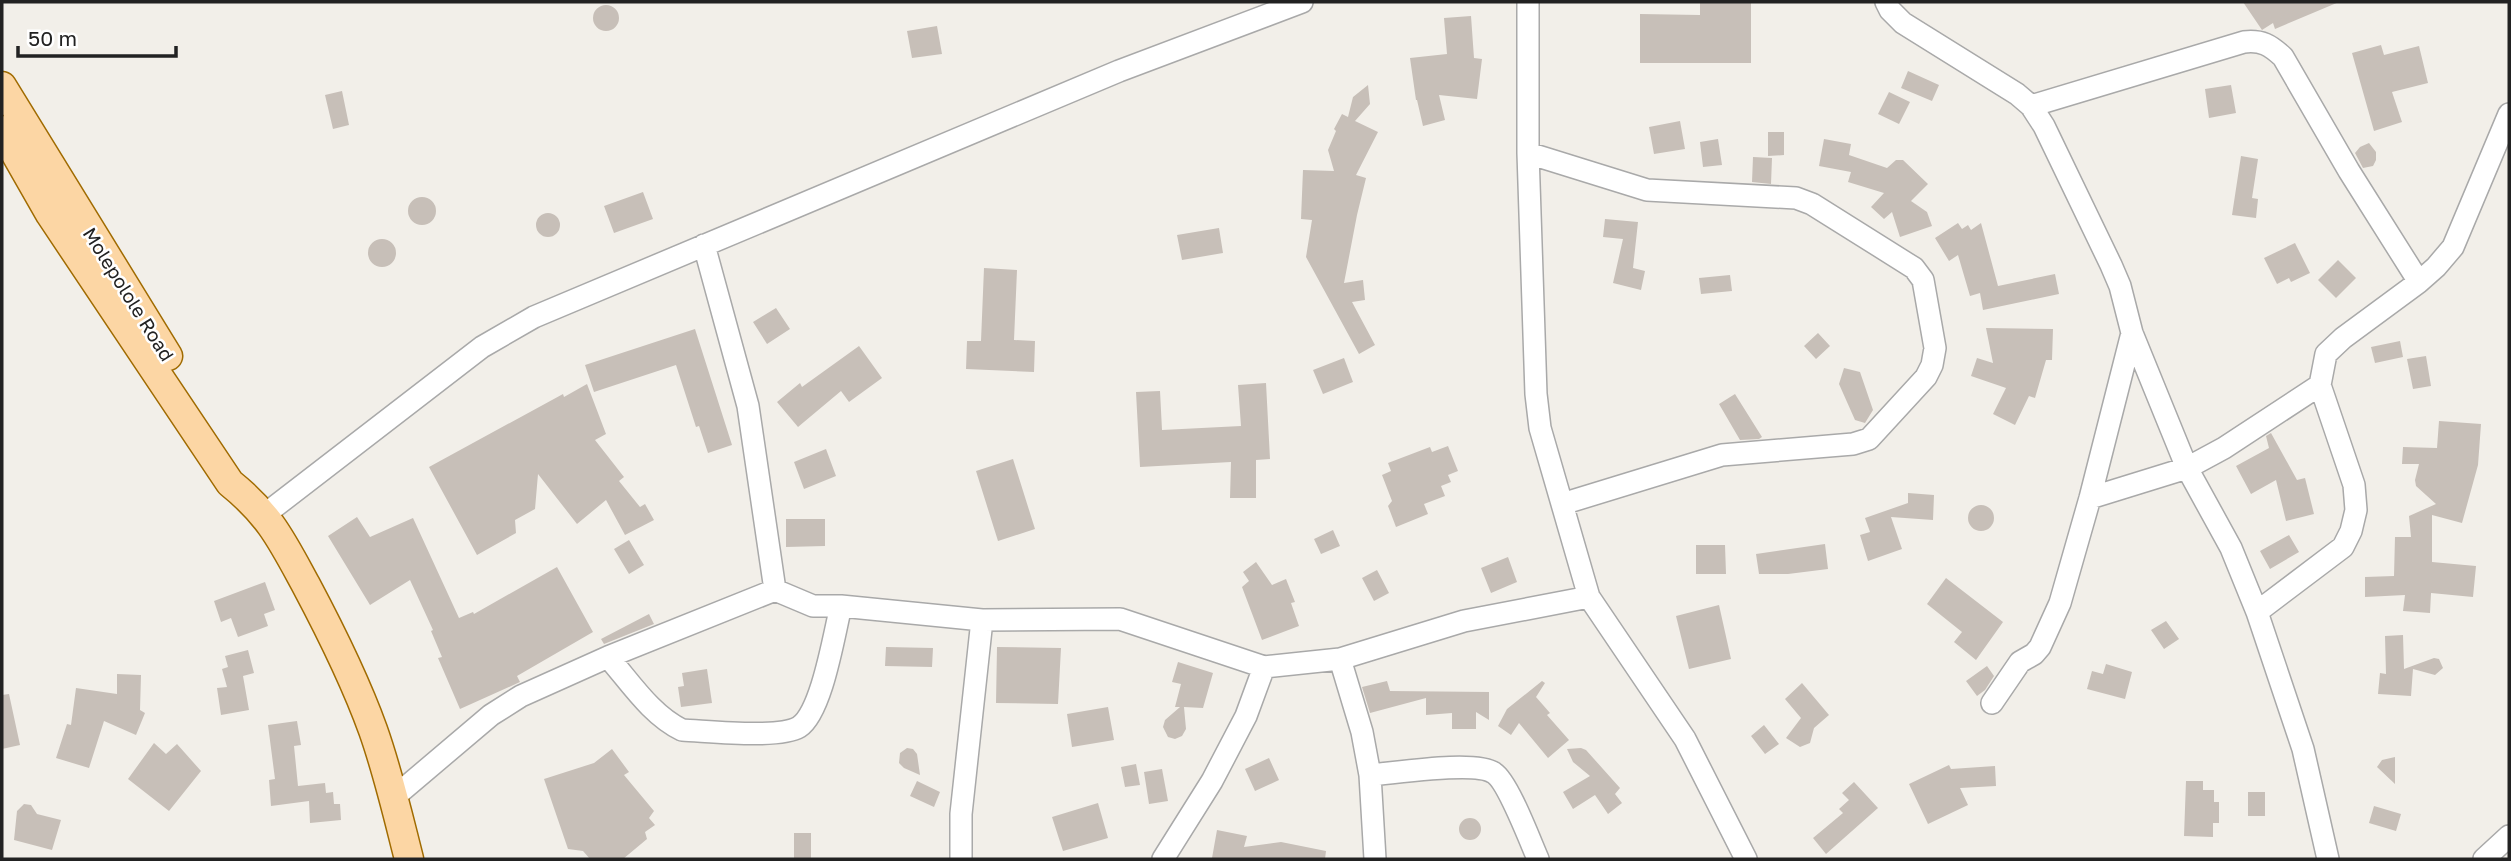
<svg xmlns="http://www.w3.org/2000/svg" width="2511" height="861" viewBox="0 0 2511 861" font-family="'Golos Text',sans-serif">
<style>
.building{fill:#c7bfb8}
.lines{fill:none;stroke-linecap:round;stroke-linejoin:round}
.minor-casing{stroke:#a9a9a9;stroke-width:24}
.major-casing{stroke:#a06b00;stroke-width:31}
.minor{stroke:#fff;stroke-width:21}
.major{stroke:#fcd6a4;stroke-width:28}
.labels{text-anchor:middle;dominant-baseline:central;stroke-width:5;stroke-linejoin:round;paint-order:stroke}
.street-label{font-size:19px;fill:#222;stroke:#fff}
</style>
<rect width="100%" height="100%" fill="#f2efe9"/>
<path class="building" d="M1700 2H1751V63H1640V14L1700 15Z
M2243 2H2339L2275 29 2273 23 2262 30Z
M593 18a13 13 0 1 1 26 0a13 13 0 1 1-26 0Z
M1471 16 1474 58 1482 59 1477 99 1439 95 1445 120 1423 126 1417 100H1416L1410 58 1447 54 1444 18Z
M937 26 942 54 912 58 907 31Z
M2381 45 2384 55 2419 46 2428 83 2392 92 2402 122 2374 131 2352 53Z
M1908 71 1939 85 1932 101 1901 88Z
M1368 85 1370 104 1355 121 1378 132 1356 175 1366 178 1357 215 1344 283 1363 280 1365 300 1352 302 1375 345 1359 354 1306 257 1312 220 1301 219 1303 170 1334 171 1328 150 1336 131 1334 129 1342 114 1348 117 1353 97Z
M2231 85 2236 113 2209 118 2205 89Z
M342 91 349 125 333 129 325 95Z
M1889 92 1910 102 1899 124 1878 114Z
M1680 121 1685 149 1654 154 1649 127Z
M1768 132H1784V155L1768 156Z
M1718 139 1722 165 1703 167 1700 142Z
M1824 139 1851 144 1849 155 1887 168 1896 160H1903L1928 184 1911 201 1927 212 1932 226 1900 237 1892 212 1884 219 1871 207 1884 193 1848 182 1851 172 1819 166Z
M2369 143 2376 152V160L2373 166 2363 168 2355 153 2360 147Z
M2241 156 2258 159 2252 198 2258 199 2256 218 2232 215Z
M1753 157 1772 158 1771 184 1752 182Z
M643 192 653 219 614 233 604 206Z
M408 211a14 14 0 1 1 28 0a14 14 0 1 1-28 0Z
M536 225a12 12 0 1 1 24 0a12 12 0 1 1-24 0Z
M1605 219 1638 222 1633 268 1645 271 1641 290 1613 283 1623 239 1603 237Z
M1958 223 1962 229 1968 225 1971 230 1981 223 1998 286 2055 274 2059 294 1983 310 1980 293 1970 296 1958 255 1949 261 1935 238Z
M1219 228 1223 253 1182 260 1177 235Z
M368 253a14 14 0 1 1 28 0a14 14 0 1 1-28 0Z
M2295 243 2310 273 2291 282 2289 278 2277 284 2264 258Z
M2338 260 2356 278 2336 298 2318 280Z
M984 268 1017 270 1014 340 1035 341 1034 372 966 369 967 341H981Z
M1730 275 1732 291 1701 294 1699 278Z
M776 308 790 329 767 344 753 322Z
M1986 328 2053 329 2052 360H2046L2035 398 2029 396 2015 425 1993 414 2006 388 1971 376 1977 358 1993 363Z
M695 329 732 445 708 453 699 426 696 427 676 365 594 392 585 365Z
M1818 333 1830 346 1816 359 1804 346Z
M2400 341 2403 357 2375 363 2371 347Z
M859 346 882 378 849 402 841 391 798 427 777 402 800 383 802 387Z
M2426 356 2431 386 2413 389 2407 359Z
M1344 358 1353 382 1323 394 1313 370Z
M1844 368 1860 372 1873 410 1865 423 1855 420 1839 384Z
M1266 383 1270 459 1256 460V498H1230L1231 462 1140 467 1136 392 1160 391 1162 430 1241 426 1238 385Z
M587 384 606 434 595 440 624 477 619 481 640 507 645 504 654 520 625 535 606 500 577 524 538 474 535 509 515 520 516 533 477 555 429 467 563 394 564 397Z
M1735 394 1762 437 1759 439 1740 440 1719 404Z
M2439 421 2481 424 2478 465 2462 523 2432 515V562L2476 566 2473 597 2431 593 2430 613 2403 611 2405 595 2365 597V577L2394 576 2395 537H2411L2409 516 2436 504 2416 486 2415 480 2419 464H2402L2403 447 2437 448Z
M2271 433 2297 480 2305 478 2314 514 2286 521 2276 480 2251 494 2236 466 2269 448 2266 436Z
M1448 446 1458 471 1448 475 1451 482 1441 486 1445 496 1424 504 1428 514 1396 527 1388 506 1392 501 1382 475 1391 471 1388 463 1430 447 1432 452Z
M826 449 836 476 804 489 794 462Z
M1013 459 1035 529 998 541 976 471Z
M1908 493 1934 495 1933 520 1891 517 1902 549 1868 561 1860 535 1870 532 1865 518 1908 503Z
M1968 518a13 13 0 1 1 26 0a13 13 0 1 1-26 0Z
M357 517 370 537 413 518 459 618 473 612 474 614 557 567 593 632 517 676 520 682 460 709 438 658 442 657 431 631 433 630 410 580 370 605 328 536Z
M786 519H825V546L786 547Z
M1333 530 1340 546 1321 554 1314 539Z
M2289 535 2299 552 2270 569 2260 551Z
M629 540 644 565 629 574 614 549Z
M1825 544 1828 569 1788 574H1759L1756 554Z
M1696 545H1725L1726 574H1696Z
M1508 557 1517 582 1491 593 1481 568Z
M1256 562 1272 585 1286 579 1295 602 1291 603 1299 626 1262 640 1242 587 1249 581 1243 572Z
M1377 570 1389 593 1374 601 1362 578Z
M1946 578 2003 622 1976 660 1954 642 1962 632 1927 604Z
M265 582 275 610 264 614 268 626 238 637 231 618 221 622 214 601Z
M1719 605 1731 659 1689 669 1676 616Z
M649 614 654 624 604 644 601 639Z
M2166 621 2179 639 2164 649 2151 630Z
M2403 635 2404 669 2434 658 2439 659 2443 668 2435 675 2413 669 2411 696 2378 694 2380 673 2386 674 2385 636Z
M886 647 933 648 932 667 885 666Z
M997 647 1061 648 1058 704 996 703Z
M248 650 254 673 243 676 249 710 221 715 217 688 227 687 222 669 228 667 225 656Z
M1178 662 1213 673 1203 708 1184 707 1186 729 1182 736 1175 739 1168 737 1163 727 1165 720 1180 707H1175L1181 684 1172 682Z
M2106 664 2132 672 2125 699 2087 689 2092 671 2103 674Z
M1987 666 1994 676 1985 690 1977 696 1966 681Z
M707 669 712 703 681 707 678 687 684 686 682 673Z
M117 674 141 675 140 710 145 713 136 735 104 721 89 768 56 758 67 724 71 725 76 688 117 694Z
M1387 681 1390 691 1489 692V720L1476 712V729H1452V713L1426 715V698L1370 713 1362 687Z
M1542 681 1545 683 1536 697 1550 713 1547 715 1569 740 1548 758 1519 723 1511 735 1498 726 1507 709Z
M1802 683 1829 715 1814 728 1810 743 1800 747 1786 738 1801 718 1785 699Z
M9 694 20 745 2 749V695Z
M1108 707 1114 740 1072 747 1067 714Z
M297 721 301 745 294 746 298 786 325 783 326 793 333 792 334 804H340L341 820 310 823 309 801 271 806 269 780 275 779 268 725Z
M1764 725 1779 744 1765 754 1751 736Z
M154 743 166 754 177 744 201 771 169 811 128 779Z
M907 748 913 749 917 754 920 775 904 768 899 763 900 753Z
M1581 748 1586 750 1620 788 1615 794 1622 803 1608 814 1595 795 1573 809 1563 792 1590 776 1573 762 1567 749Z
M612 749 629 772 624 775 654 811 649 818 655 825 645 832 647 839 623 859H590L583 851 568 849 544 779 594 763Z
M2395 757V784L2377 767 2382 760Z
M1269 758 1279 780 1255 791 1245 769Z
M1136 764 1140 785 1125 787 1121 767Z
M1949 765 1951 769 1995 766 1996 786 1960 788 1968 805 1928 824 1909 784Z
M1162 769 1168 801 1149 804 1144 772Z
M917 781 940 792 934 807 910 796Z
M2186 781H2203V790H2214V802H2219V823H2213V837L2184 836Z
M1854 782 1878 808 1826 854 1813 838 1843 813 1839 809 1849 800 1842 793Z
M2248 792H2265V816H2248Z
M1098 803 1108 838 1063 851 1052 817Z
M24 804 31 805 37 814 61 820 52 850 14 840 17 811Z
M2374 806 2401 814 2396 831 2369 823Z
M1459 829a11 11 0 1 1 22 0a11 11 0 1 1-22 0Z
M1217 830 1247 836 1244 847 1281 842 1326 851 1325 859 1212 858Z
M794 833H811V859H794Z"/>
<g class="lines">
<defs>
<path id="minor" d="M1528 2V153L1536 394 1540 428 1589 597 1685 739 1746 859
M1886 2 1890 10 1903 23 2017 94 2031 106 2044 126 2111 265 2120 286 2132 333 2187 468 2231 548 2257 612 2303 749 2328 859
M2031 106 2244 42C2262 40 2270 45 2283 57L2349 171 2419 282
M1528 153 1647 190 1796 198 1812 204 1914 268 1923 280 1935 348 1932 365 1926 377 1869 439 1853 444 1722 455 1562 504
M704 245 748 406 775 590
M2090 498 2187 468 2224 448 2320 385
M264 515 482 347 534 317 1119 71 1302 2
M2257 612 2343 547 2351 531 2356 510 2354 485 2320 385 2326 354 2343 338 2419 282 2436 267 2453 247 2509 114
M608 657C630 682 651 715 682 730 708 731 779 739 799 727 822 712 834 634 841 606
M1340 659 1362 732 1370 775 1375 859
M1992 703 2020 662 2034 654 2040 647 2060 603 2090 498 2132 333
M1370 775C1396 773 1475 760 1494 773 1508 782 1530 841 1538 859
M393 798 491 715 521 696 608 657 775 590 813 606H841L982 620 1120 619 1264 667 1340 659 1464 621 1589 597
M961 859V814L982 620
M1163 859 1212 781 1246 716 1264 667
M2484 859 2509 836"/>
<path id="major" d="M2 86 168 356
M2 130 50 214 230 483C270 515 282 541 306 585 331 632 355 680 373 730 388 772 398 816 409 859"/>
</defs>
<use href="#minor" class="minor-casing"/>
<use href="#major" class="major-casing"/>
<use href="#minor" class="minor"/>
<use href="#major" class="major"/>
</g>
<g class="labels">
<g class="street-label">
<text transform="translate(129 294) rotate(58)">Molepolole Road</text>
</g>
</g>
<rect width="2511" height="861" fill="none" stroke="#222222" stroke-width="7"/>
<path d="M18 46v10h158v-10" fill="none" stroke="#222222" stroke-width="3.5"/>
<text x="28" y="46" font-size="21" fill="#222222" stroke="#ffffff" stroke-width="5" paint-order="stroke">50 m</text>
</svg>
